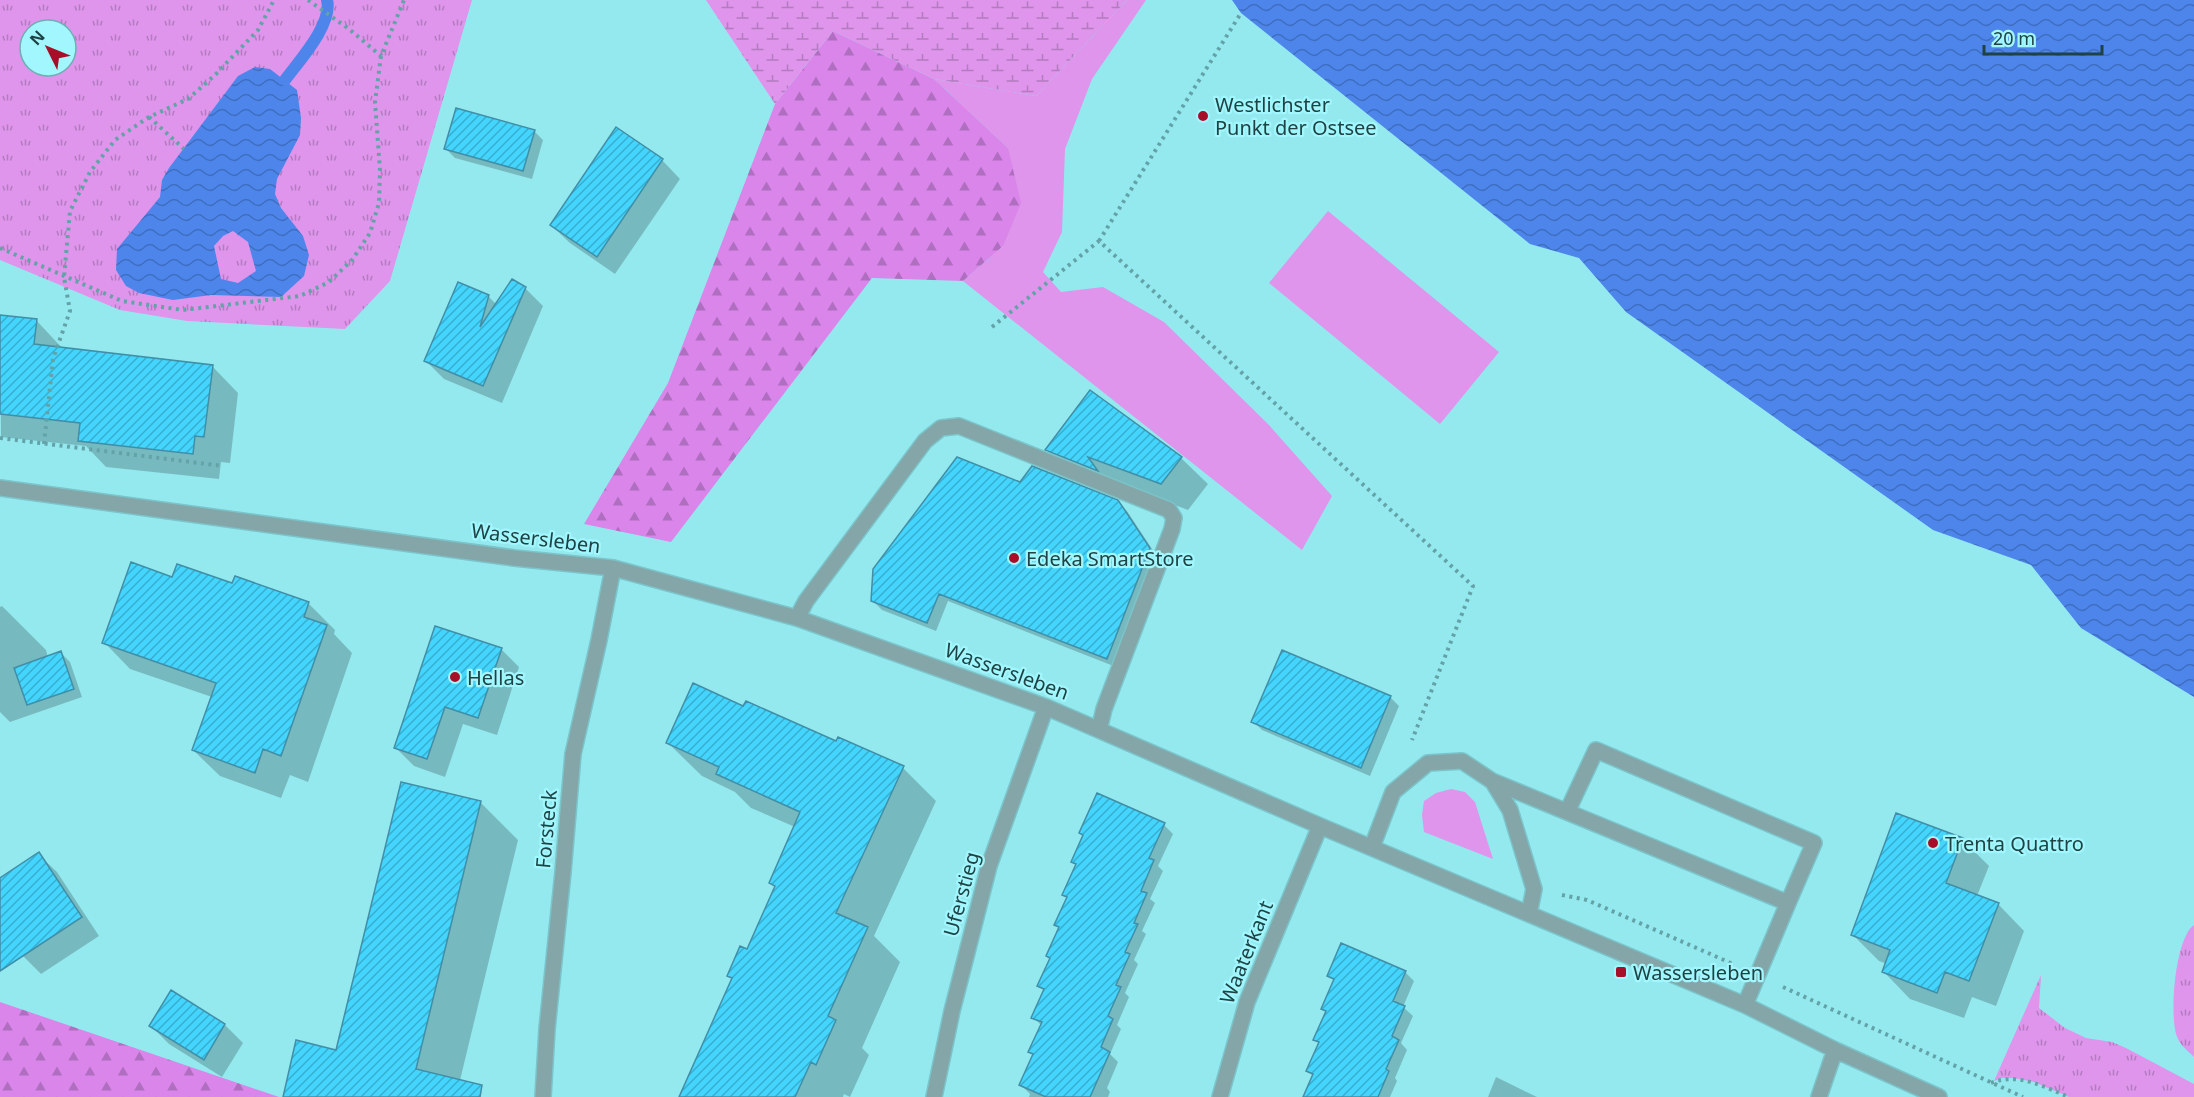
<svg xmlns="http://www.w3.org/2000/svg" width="2194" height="1097" viewBox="0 0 2194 1097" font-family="'Noto Sans',sans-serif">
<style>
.green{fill:#de95eb}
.forest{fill:url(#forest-firs)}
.wetland{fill:url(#wetland-marsh)}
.park{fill:url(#park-tufts);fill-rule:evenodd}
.water{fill:url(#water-waves);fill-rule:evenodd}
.shadow{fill:#0003}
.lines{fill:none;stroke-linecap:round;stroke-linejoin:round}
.stream{stroke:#4d85eb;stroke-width:12}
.building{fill:url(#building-hatch);stroke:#418ea6;stroke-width:1.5}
.minor-casing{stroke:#7ac4ca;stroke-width:18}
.path{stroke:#63a3a8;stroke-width:4;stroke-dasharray:3 4.5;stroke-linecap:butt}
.minor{stroke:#84a6a8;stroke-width:15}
.poi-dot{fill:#a70f29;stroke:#a1f7fd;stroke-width:2}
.labels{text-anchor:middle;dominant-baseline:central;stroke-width:4.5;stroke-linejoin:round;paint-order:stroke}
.poi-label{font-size:20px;fill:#1f4345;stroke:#a1f7fd;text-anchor:start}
.street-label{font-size:20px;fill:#1f4345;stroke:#a1f7fd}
</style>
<defs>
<pattern id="forest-firs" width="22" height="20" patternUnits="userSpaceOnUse" patternTransform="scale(1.5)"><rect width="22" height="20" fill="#d985e9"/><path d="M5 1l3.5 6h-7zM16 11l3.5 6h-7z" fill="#af6ebf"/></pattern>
<pattern id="wetland-marsh" width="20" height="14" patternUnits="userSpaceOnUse" patternTransform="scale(1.5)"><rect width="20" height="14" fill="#de95eb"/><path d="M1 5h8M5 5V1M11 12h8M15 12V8" fill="none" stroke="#b37bc0"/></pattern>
<pattern id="park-tufts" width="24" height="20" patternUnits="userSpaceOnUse" patternTransform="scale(1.5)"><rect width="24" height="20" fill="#de95eb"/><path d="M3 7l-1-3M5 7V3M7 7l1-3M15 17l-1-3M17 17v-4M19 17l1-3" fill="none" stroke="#b37bc0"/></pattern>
<pattern id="water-waves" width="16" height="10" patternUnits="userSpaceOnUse" patternTransform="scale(1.5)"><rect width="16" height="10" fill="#4d85eb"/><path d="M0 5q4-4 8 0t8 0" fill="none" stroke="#3f6ec0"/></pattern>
<pattern id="building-hatch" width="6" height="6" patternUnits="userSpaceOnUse" patternTransform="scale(1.5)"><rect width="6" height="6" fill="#44d5fe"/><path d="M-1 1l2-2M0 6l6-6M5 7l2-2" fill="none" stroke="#38aecf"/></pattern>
</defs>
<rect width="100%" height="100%" fill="#94e9ef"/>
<path class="green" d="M1127 0H1146L1092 79 1065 149 1062 232 1043 272 1061 292 1103 287 1164 322 1269 425 1332 496 1302 550 963 281 1003 246 1008 148 934 79 1036 96Z
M1328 211 1499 352 1440 424 1269 283Z
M1451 789 1465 792 1475 802 1493 859 1424 832 1422 815 1424 801 1436 793Z"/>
<path class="forest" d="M833 31 934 79 1008 148 1021 203 1003 246 963 281 872 278 671 542 584 524 668 383 775 104Z
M0 1002 279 1097H0Z"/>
<path class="wetland" d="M706 0H1127L1036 96 934 79 833 31 775 104Z"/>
<path class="park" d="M0 0H472L390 281 345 329 187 321 120 310 0 260ZM30 30H66V66H30Z
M2194 925V1057C2189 1052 2181 1046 2178 1039 2168 1020 2175 937 2194 925Z
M2041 975 2039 1008 2065 1028 2086 1038 2112 1042 2126 1048 2194 1084V1097H2069L2034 1082 2014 1078H2001L1994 1081Z"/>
<path class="water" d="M1232 0H2194V697L2081 628 2031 565 1933 530 1626 312 1579 258 1530 244 1241 13Z
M255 67 270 69 297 90 301 118 300 135 277 179 275 194 281 208 303 236 309 255 304 276 281 297 211 295 173 300 139 293 126 286 116 270 117 249 160 197 162 180 169 168 238 76ZM233 231 248 242 256 271 238 283 221 279 214 246 223 236Z"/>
<path class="shadow" d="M616 129 662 160 680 179 615 274 570 243 551 225Z
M534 131 543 140 532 179 455 158 446 149Z
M525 288 543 306 502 403 444 379 426 361 488 296 497 305Z
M0 316 36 320 63 349 212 366 238 393 230 463 221 462 219 479 106 467 86 446 1 437Z
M1090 392 1181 458 1208 484 1188 510 1112 481 1073 476 1047 450Z
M1117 501 1127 511 1158 558 1116 667 948 601 936 631 882 610 873 601Z
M173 579 308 603 335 630 334 634 352 653 308 782 290 775 281 798 220 776 193 750 212 697 130 669 104 642Z
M2 606 46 650 48 658 61 653 70 662 82 697 10 722 0 712V607Z
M501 649 519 667 497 735 463 724 445 777 414 766 396 748Z
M1282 651 1390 697 1399 706 1370 776 1262 730 1253 721Z
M744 708 903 768 936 801 874 936 900 962 862 1048 869 1055 850 1097 844 1094 843 1097H681L733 980 728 975 747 951 776 888 771 882 795 827 751 808 735 792 702 776 668 743Z
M480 802 518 840 456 1097H284L337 1051Z
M1164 825 1173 834 1158 866 1163 871 1150 899 1155 903 1142 931 1146 934 1134 960 1138 964 1125 993 1129 997 1117 1025 1121 1029 1110 1054 1118 1062 1107 1088 1110 1092 1108 1097H1029L1030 1094 1021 1085 1034 1056 1030 1052 1042 1026 1033 1017 1045 991 1039 986 1051 959 1048 956 1060 928 1056 925 1068 899 1064 894 1077 866 1073 862Z
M1962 839 1989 866 1977 896 1998 904 2024 931 1996 1006 1972 997 1964 1018 1910 999 1884 972 1887 964 1879 961 1853 935Z
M38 854 57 872 99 936 41 974 23 956 0 921V880Z
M1405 972 1414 981 1403 1007 1413 1016 1401 1043 1407 1050 1395 1078 1397 1081 1390 1097H1305L1313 1076 1308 1071 1320 1044 1315 1039 1327 1012 1322 1008 1334 981 1329 975Z
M171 992 225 1025 243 1043 222 1077 169 1044 151 1026Z
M1496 1077 1537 1097H1488Z"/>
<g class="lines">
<path class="stream" d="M285 80C299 61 333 24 327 0"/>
</g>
<path class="building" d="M456 108 535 130 523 171 444 149Z
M616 127 663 159 597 257 550 225Z
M512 279 526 287 483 386 424 361 458 282 489 295 480 327Z
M0 315 37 319 34 344 213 365 204 437 195 436 193 454 78 441 80 423 0 414Z
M1090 390 1182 457 1161 484 1088 457 1098 471 1045 450Z
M957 457 1020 482 1032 466 1118 500 1150 548 1107 659 939 594 927 623 871 601 873 569Z
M131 562 172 577 177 564 232 583 235 576 309 602 304 617 327 625 281 756 263 749 255 773 192 750 216 683 102 643Z
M435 626 502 648 478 718 445 707 427 759 394 748Z
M1282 650 1391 696 1361 768 1251 722Z
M61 651 74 689 27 705 14 668Z
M693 683 743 706 746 701 836 741 838 737 904 766 836 913 868 927 828 1016 836 1020 816 1065 811 1062 795 1097H679L732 978 727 976 740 946 747 949 775 886 769 883 800 812 716 774 719 767 666 743Z
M401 782 481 801 416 1069 482 1085 480 1097H283L296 1040 336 1050Z
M1097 793 1165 823 1149 858 1154 860 1141 891 1147 893 1134 923 1138 924 1125 952 1130 954 1116 985 1121 987 1108 1016 1113 1019 1101 1047 1110 1052 1090 1097H1046L1019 1085 1033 1054 1028 1052 1042 1022 1031 1018 1044 989 1037 986 1050 958 1046 956 1059 927 1054 925 1067 897 1062 895 1076 864 1071 862 1083 835 1079 833Z
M1896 813 1963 838 1946 883 1999 903 1969 981 1945 972 1937 993 1882 972 1890 950 1851 935Z
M39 852 82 917 0 971V878Z
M1341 943 1406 971 1393 1001 1405 1006 1392 1036 1399 1040 1386 1069 1389 1071 1378 1097H1303L1313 1074 1306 1071 1319 1042 1313 1040 1326 1011 1321 1009 1334 979 1327 976Z
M171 990 225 1024 204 1060 149 1026Z"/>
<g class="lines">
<defs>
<path id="minor" d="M0 488 514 558 613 568 797 618 1046 707 1320 826 1745 1005 1835 1050 1939 1097
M797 618 806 601 925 441 941 428 959 426 1169 510 1174 518 1172 529 1104 709 1099 730
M1493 782 1510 810 1534 889 1529 914
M1567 812 1596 750 1814 843 1788 903
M1372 847 1393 792 1428 763 1462 761 1492 781 1788 903 1745 1005
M543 1097 547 1029 563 872 573 754 599 640 613 568
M934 1097 952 1011 989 866 1046 707
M1220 1097 1247 1002 1320 826
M1819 1097 1835 1050"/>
</defs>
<use href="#minor" class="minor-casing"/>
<path class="path" d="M308 0 349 29 381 56
M149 117 184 149
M1099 241 1241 13
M0 248 122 301 183 310 300 296 329 282 352 260 370 233 379 203 380 170 375 102 381 56 404 0
M992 327 1099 241 1473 586 1412 740
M0 438 223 466
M44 444 53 359 70 311 64 277 70 211 90 172 115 140 149 117 188 99 216 74 258 30 274 0
M1562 895 1587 900 1733 964
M1783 987 2023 1097
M1991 1083C2018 1072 2044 1087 2069 1097"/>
<use href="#minor" class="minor"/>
</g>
<g class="poi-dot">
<circle cx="1203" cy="116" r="6"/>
<circle cx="1014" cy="558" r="6"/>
<circle cx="455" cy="677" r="6"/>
<circle cx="1933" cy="843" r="6"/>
<rect x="1615" y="966" width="12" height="12" rx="3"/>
</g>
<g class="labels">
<g class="poi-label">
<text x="1215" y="104">Westlichster<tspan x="1215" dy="23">Punkt der Ostsee</tspan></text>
<text x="1026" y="558">Edeka SmartStore</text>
<text x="467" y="677">Hellas</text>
<text x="1945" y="843">Trenta Quattro</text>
<text x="1633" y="972">Wassersleben</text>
</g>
<g class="street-label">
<text transform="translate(536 538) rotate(7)">Wassersleben</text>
<text transform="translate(1007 671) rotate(20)">Wassersleben</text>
<text transform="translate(546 829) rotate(-85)">Forsteck</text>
<text transform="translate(961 894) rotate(-75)">Uferstieg</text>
<text transform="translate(1246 952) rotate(-68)">Waaterkant</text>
</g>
</g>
<g transform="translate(48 48) rotate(313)"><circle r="28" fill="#a1f7fd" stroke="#6dafb3" stroke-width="1.5"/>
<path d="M0-4.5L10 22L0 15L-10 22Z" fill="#a70f29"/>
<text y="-9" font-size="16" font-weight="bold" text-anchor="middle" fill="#1f4345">N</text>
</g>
<path d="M1984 45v9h118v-9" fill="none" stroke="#1f4345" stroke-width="3"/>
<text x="1993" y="45" font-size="18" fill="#1f4345" stroke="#a1f7fd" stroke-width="4.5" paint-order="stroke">20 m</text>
</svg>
